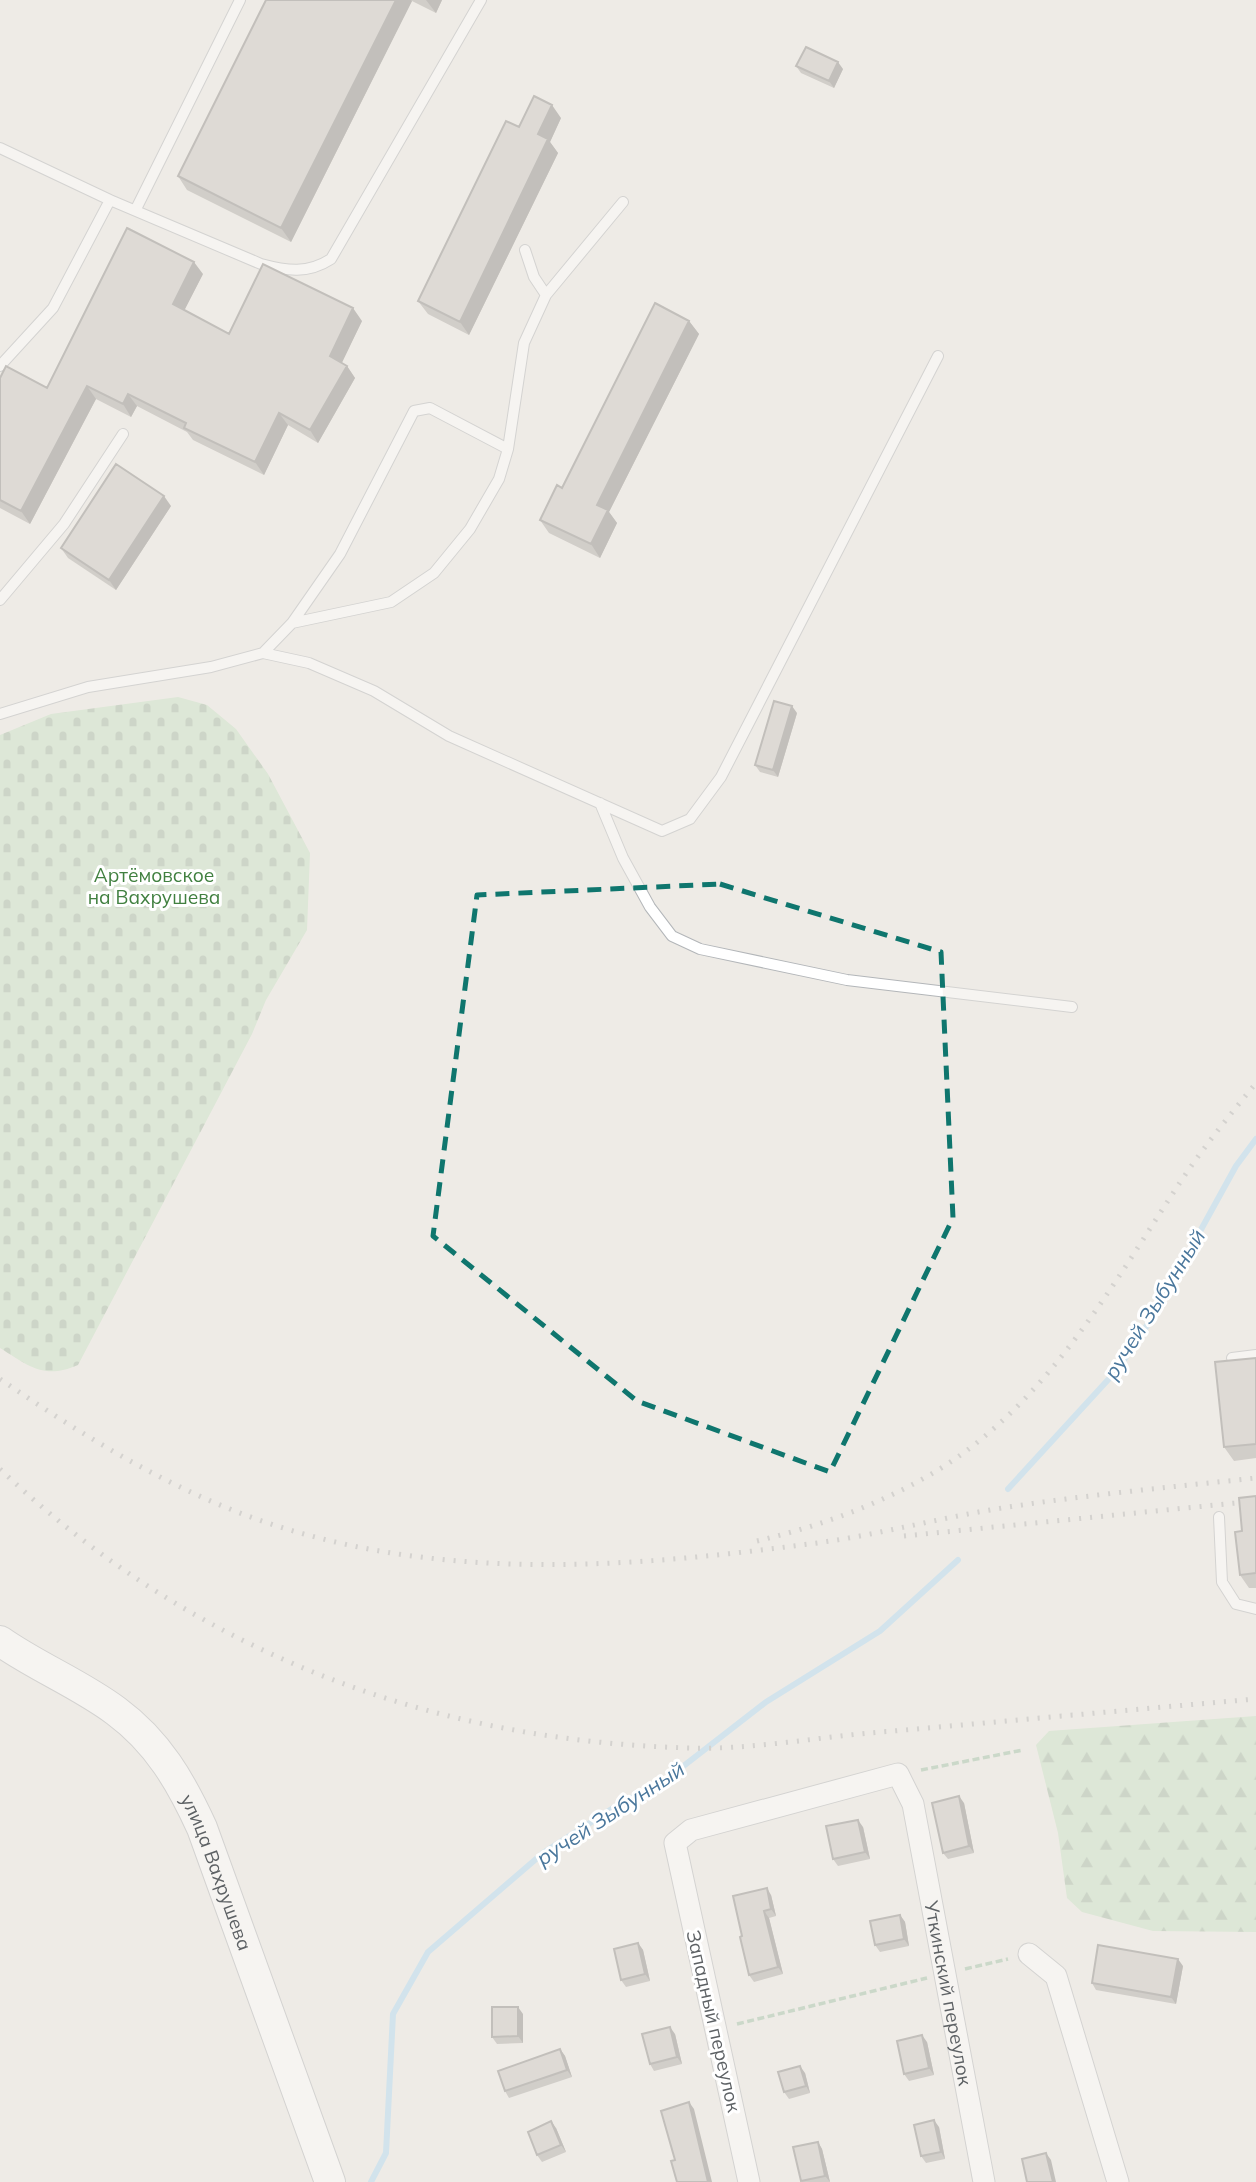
<svg xmlns="http://www.w3.org/2000/svg" width="1256" height="2182" viewBox="0 0 1256 2182" font-family="Mulish,sans-serif">
<style>
.forest{fill:url(#forest-firs)}
.cemetery{fill:url(#cemetery-stones)}
.lines{fill:none;stroke-linecap:round;stroke-linejoin:round}
.stream{stroke:#afdaf4;stroke-width:6}
.service-casing{stroke:#b3b6b9;stroke-width:12}
.minor-casing{stroke:#b3b6b9;stroke-width:23}
.secondary-casing{stroke:#b2b5b8;stroke-width:32}
.path{stroke:#9fc2a7;stroke-width:3.5;stroke-dasharray:7 3.5;stroke-linecap:butt}
.service{stroke:#fff;stroke-width:10}
.minor{stroke:#fff;stroke-width:21}
.secondary{stroke:#fff;stroke-width:30}
.rail{stroke:#b3b4b4;stroke-width:5;stroke-dasharray:2 9;stroke-linecap:butt}
.wall{fill:#adaaa7}
.shaded-wall{fill:#8d8b88}
.building{fill:#c9c6c2;stroke:#8d8b88;stroke-width:2}
.marked{fill:none;stroke:#0f766e;stroke-width:5;stroke-dasharray:14 9;stroke-linejoin:round}
.labels{text-anchor:middle;dominant-baseline:central;stroke-width:6;stroke-linejoin:round;paint-order:stroke}
.park-label{font-size:19px;fill:#418040;stroke:#fff}
.street-label{font-size:19px;fill:#5d6164;stroke:#fff}
.water-label{font-size:21px;font-style:italic;fill:#4a779c;stroke:#fff}
</style>
<defs>
<pattern id="forest-firs" width="22" height="20" patternUnits="userSpaceOnUse" patternTransform="scale(1.75)"><rect width="22" height="20" fill="#c7e2c5"/><path d="M5 1l3.5 6h-7zM16 11l3.5 6h-7z" fill="#a5bba4"/></pattern>
<pattern id="cemetery-stones" width="16" height="16" patternUnits="userSpaceOnUse" patternTransform="scale(1.75)"><rect width="16" height="16" fill="#c7e2c5"/><path d="M2 7V4a2 2 0 0 1 4 0v3zM10 15v-3a2 2 0 0 1 4 0v3z" fill="#a5bba4"/></pattern>
</defs>
<rect width="100%" height="100%" fill="#eeebe6"/>
<path class="forest" d="M1256 1716V1932L1153 1931 1082 1912 1067 1898 1058 1833 1036 1745 1049 1731Z"/>
<path class="cemetery" d="M178 697 207 705 236 729 268 774 310 853 307 930 266 1000 252 1034 78 1365C44 1380 29 1366 0 1348V735L51 714Z"/>
<g class="lines">
<path class="stream" d="M1008 1489 1117 1370 1154 1315 1236 1166 1256 1139
M371 2182 386 2153 393 2014 428 1952 543 1853 621 1803 659 1785 766 1702 880 1631 958 1560"/>
<defs>
<path id="service" d="M0 148 110 200 261 264C287 271 308 274 331 259L481 0
M136 209 240 0
M546 295 623 202
M0 366 53 308 110 200
M0 600 64 524 123 434
M292 623 340 554 414 411 430 408 508 449
M263 653 309 663 374 691 449 736 662 831 690 819 721 777 938 356
M0 714 88 687 211 667 263 653 292 623 391 602 434 573 470 529 499 479 508 449 524 343 546 295 534 277 525 250
M600 803 623 858 650 907 672 936 700 949 847 980 1072 1007
M1232 1358 1256 1355
M1219 1517 1222 1582 1236 1604 1256 1609"/>
<g id="minor">
<path d="M1029 1954 1056 1976 1118 2182"/>
<path id="s1" d="M749 2182 675 1843 691 1830 898 1774 913 1804 984 2182"/>
</g>
<g id="secondary">
<path id="s2" d="M0 1641C37 1667 80 1684 116 1711 158 1742 181 1782 202 1828L330 2182"/>
</g>
</defs>
<use href="#service" class="service-casing"/>
<use href="#minor" class="minor-casing"/>
<use href="#secondary" class="secondary-casing"/>
<path class="path" d="M921 1770 1023 1750
M965 1969 1008 1959
M737 2024 927 1978"/>
<use href="#service" class="service"/>
<use href="#minor" class="minor"/>
<use href="#secondary" class="secondary"/>
<path class="rail" d="M0 1379C82 1435 170 1490 265 1522 442 1582 627 1568 809 1544 874 1536 938 1518 1002 1508 1086 1495 1171 1487 1256 1478
M0 1469C191 1651 428 1741 690 1748 745 1750 814 1738 870 1733 998 1722 1127 1710 1256 1699
M904 1536 1256 1501
M757 1541C820 1526 882 1504 938 1470 1047 1403 1111 1287 1179 1184 1202 1149 1229 1116 1256 1083"/>
</g>
<path class="wall" d="M266 0H442L436 13 412 1 291 242 187 190 178 176Z
M796 66 843 69 834 88 801 73Z
M561 118 550 142 558 153 469 335 428 314 418 301 519 127Z
M203 274 184 310 229 334 362 321 341 363 347 366 355 378 318 443 288 425 264 475 193 440 187 432 137 406 131 417 96 399 30 524 0 508V378L47 388Z
M689 321 699 334 609 512 617 523 600 558 549 533 540 520 562 488Z
M171 506 116 590 68 558 61 548Z
M797 713 778 777 760 772 755 765Z
M1256 1358V1458L1234 1461 1224 1447Z
M1256 1496V1588H1249L1240 1575 1242 1531Z
M964 1803 974 1853 948 1859 943 1853Z
M863 1827 870 1859 838 1866 833 1859Z
M771 1895 776 1916 769 1918 783 1974 754 1982 749 1975 742 1936Z
M900 1915 905 1922 909 1946 880 1952 875 1945Z
M638 1943 643 1950 650 1981 626 1987 621 1980Z
M1183 1966 1176 2004 1096 1990 1092 1983Z
M523 2014V2043L497 2044 492 2037Z
M675 2034 682 2064 654 2071 650 2064Z
M927 2042 934 2075 909 2081 904 2074Z
M560 2049 565 2056 572 2077 509 2098 505 2091Z
M805 2073 810 2093 789 2099 784 2092Z
M939 2127 945 2159 926 2163 921 2156Z
M556 2128 566 2152 542 2162 537 2155Z
M818 2142 822 2149 830 2182H802L793 2147Z"/>
<path class="shaded-wall" d="M396 0H411L412 1 291 242 281 228Z
M426 0H442L436 13Z
M838 62 843 69 834 88 829 81Z
M552 105 561 118 550 142 558 153 469 335 460 322 538 134Z
M194 262 203 274 181 317 173 304Z
M353 308 362 321 339 369 330 356Z
M689 321 699 334 609 512 617 523 600 558 591 544 597 505Z
M347 366 355 378 318 443 310 430Z
M87 386 96 399 30 524 21 511Z
M128 394 137 406 131 417 123 404Z
M279 413 288 425 264 475 255 462Z
M164 496 171 506 116 590 109 580Z
M792 706 797 713 778 777 773 770Z
M959 1796 964 1803 974 1853 969 1846Z
M858 1820 863 1827 870 1859 865 1852Z
M767 1888 771 1895 776 1916 771 1909Z
M764 1911 769 1918 783 1974 778 1967Z
M900 1915 905 1922 909 1946 904 1939Z
M638 1943 643 1950 650 1981 645 1974Z
M1178 1959 1183 1966 1176 2004 1171 1997Z
M518 2007 523 2014V2043L518 2036Z
M670 2027 675 2034 682 2064 677 2057Z
M922 2035 927 2042 934 2075 929 2068Z
M560 2049 565 2056 572 2077 567 2070Z
M800 2066 805 2073 810 2093 806 2086Z
M689 2102 694 2109 712 2182H708Z
M934 2120 939 2127 945 2159 941 2152Z
M551 2121 556 2128 566 2152 561 2145Z
M818 2142 822 2149 830 2182 825 2176Z
M1046 2153 1051 2160 1056 2182H1053Z"/>
<path class="building" d="M266 0H396L281 228 178 176Z
M806 47 838 62 829 81 796 66Z
M534 96 552 105 538 134 548 139 460 322 418 301 506 121 519 127Z
M127 228 194 262 173 304 229 334 263 264 353 308 330 356 347 366 310 430 279 413 255 462 184 428 186 423 128 394 123 404 87 386 21 511 0 500V378L6 366 47 388Z
M655 303 689 321 597 505 608 510 591 544 540 520 557 485 562 488Z
M116 464 164 496 109 580 61 548Z
M774 701 792 706 773 770 755 765Z
M1256 1358V1444L1224 1447 1215 1362Z
M1256 1496V1573L1240 1575 1235 1532 1242 1531 1239 1498Z
M959 1796 969 1846 943 1853 932 1803Z
M858 1820 865 1852 833 1859 826 1826Z
M767 1888 771 1909 764 1911 778 1967 749 1975 740 1937 742 1936 733 1896Z
M900 1915 904 1939 875 1945 870 1921Z
M638 1943 645 1974 621 1980 614 1949Z
M1098 1945 1178 1959 1171 1997 1092 1983Z
M492 2007H518V2036L492 2037Z
M670 2027 677 2057 650 2064 642 2034Z
M922 2035 929 2068 904 2074 897 2041Z
M560 2049 567 2070 505 2091 498 2071Z
M800 2066 806 2086 784 2092 778 2072Z
M689 2102 708 2182H677L671 2161 675 2160 661 2111Z
M934 2120 941 2152 921 2156 914 2125Z
M551 2121 561 2145 537 2155 528 2132Z
M818 2142 825 2176 801 2181 793 2147Z
M1046 2153 1053 2182H1027L1022 2159Z"/>
<path d="M0 0H1256V2182H0ZM720 884 941 952 953 1218 830 1472 637 1401 433 1236 477 895Z" fill="#eeebe6" fill-opacity=".55" fill-rule="evenodd"/>
<path class="marked" d="M720 884 941 952 953 1218 830 1472 637 1401 433 1236 477 895Z"/>
<g class="labels">
<g class="park-label">
<text x="154" y="875">Артёмовское<tspan x="154" dy="22">на Вахрушева</tspan></text>
</g>
<g class="street-label">
<text stroke="none"><textPath href="#s2" startOffset="329">улица Вахрушева</textPath></text>
<text stroke="none"><textPath href="#s1" startOffset="808">Уткинский переулок</textPath></text>
<text transform="translate(714 2021) rotate(77)">Западный переулок</text>
</g>
<g class="water-label">
<text transform="translate(1154 1304) rotate(-58)">ручей Зыбунный</text>
<text transform="translate(610 1813) rotate(-33)">ручей Зыбунный</text>
</g>
</g>
</svg>
